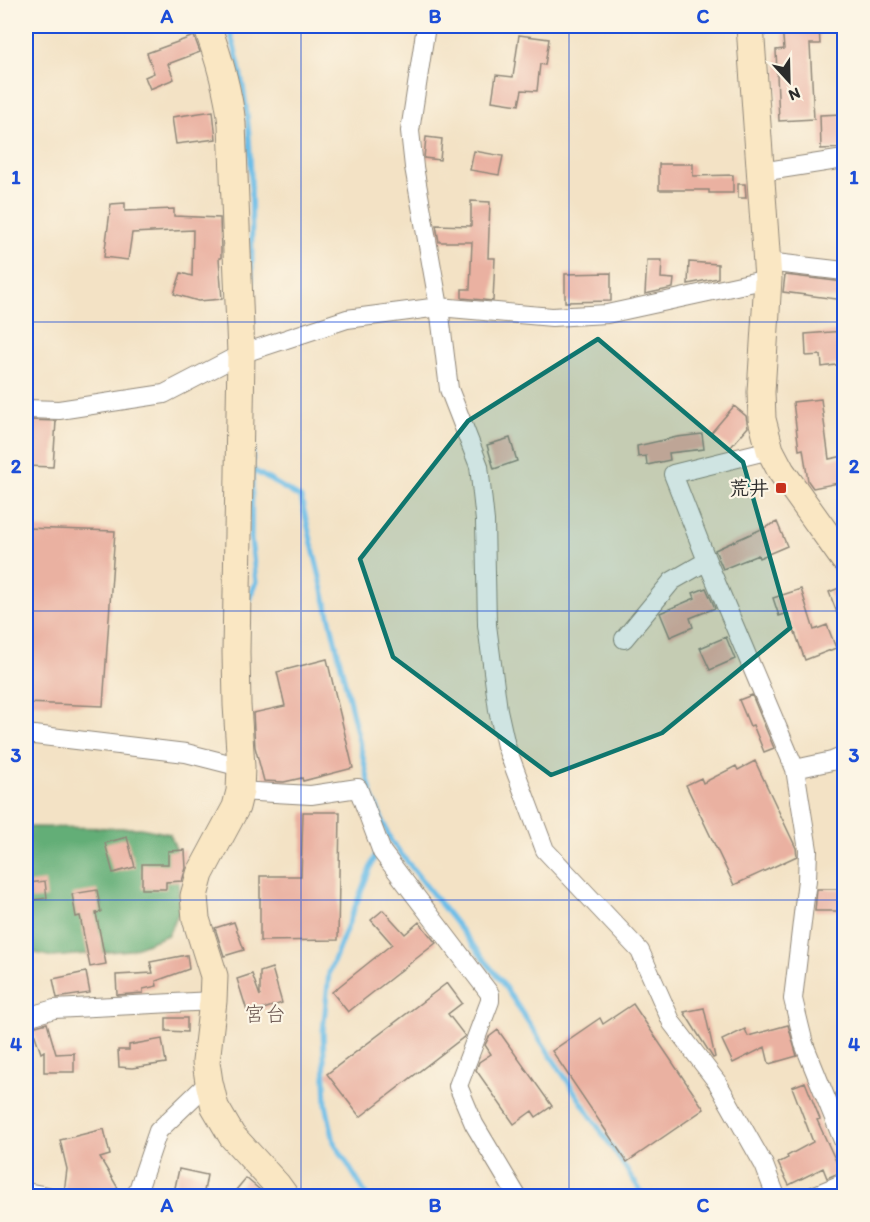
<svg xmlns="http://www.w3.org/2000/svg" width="870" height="1222" viewBox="0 0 870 1222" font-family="Itim,'Klee One',sans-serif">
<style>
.forest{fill:#63ae77;stroke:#476c51;stroke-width:1.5}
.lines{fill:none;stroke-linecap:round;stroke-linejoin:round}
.stream{stroke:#6cbee8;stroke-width:5}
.building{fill:#eab1a1}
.street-casing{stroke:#8f8678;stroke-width:20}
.secondary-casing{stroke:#8f8678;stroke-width:29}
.street{stroke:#fff;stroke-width:18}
.secondary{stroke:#fae7c3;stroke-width:27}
.marked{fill:#0f766e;fill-opacity:0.2;stroke:#0f766e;stroke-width:4.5;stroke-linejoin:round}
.grid{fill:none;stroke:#1d4ed8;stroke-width:1.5;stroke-opacity:0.55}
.poi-dot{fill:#c8321e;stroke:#fcf5e5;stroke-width:2}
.labels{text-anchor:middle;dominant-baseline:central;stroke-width:4.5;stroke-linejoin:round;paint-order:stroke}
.poi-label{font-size:20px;font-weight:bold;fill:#2b2b2b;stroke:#fcf5e5;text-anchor:end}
.neighbourhood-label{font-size:21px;fill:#6e5a54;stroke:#fcf5e5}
.neatline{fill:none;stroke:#1d4ed8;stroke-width:2}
.grid-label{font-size:20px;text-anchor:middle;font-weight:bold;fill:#1d4ed8}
</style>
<rect width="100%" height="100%" fill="#fcf5e5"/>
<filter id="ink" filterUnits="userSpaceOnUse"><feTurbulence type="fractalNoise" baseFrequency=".0167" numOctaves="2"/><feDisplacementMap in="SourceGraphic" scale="12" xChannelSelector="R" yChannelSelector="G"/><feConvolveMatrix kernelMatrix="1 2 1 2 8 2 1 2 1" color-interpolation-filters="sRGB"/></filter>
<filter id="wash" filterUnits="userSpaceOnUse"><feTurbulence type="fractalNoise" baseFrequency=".008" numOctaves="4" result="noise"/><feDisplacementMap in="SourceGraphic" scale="24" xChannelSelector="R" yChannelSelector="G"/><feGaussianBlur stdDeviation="1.35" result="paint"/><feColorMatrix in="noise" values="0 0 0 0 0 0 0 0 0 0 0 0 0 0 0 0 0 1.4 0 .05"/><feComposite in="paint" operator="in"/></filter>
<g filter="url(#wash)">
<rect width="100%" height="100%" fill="#f3e2c5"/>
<path class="forest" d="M26 827 141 828 170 834 178 854 179 912 168 935 130 950 53 957 26 951Z"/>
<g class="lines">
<path class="stream" d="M228 26C256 108 251 197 252 283
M253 470 301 498 372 795 391 841 501 981 644 1196
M249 600 256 582 251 539 253 431
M367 1196 334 1142 326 1104 323 1031 329 973 377 851"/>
</g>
<g id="blocks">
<path class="building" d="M782 26H819L820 44H810L814 119 779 121 776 50 784 49Z
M519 35 549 39 545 65 540 64 537 91 522 90 519 105 492 101 496 75 513 77Z
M194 36 200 52 168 64 174 79 150 89 145 77 154 73 147 53Z
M213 111 216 139 176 144 172 117Z
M842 114 843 148 821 149 820 115Z
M426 137 442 139 440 160 424 158Z
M474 151 503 156 499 175 470 170Z
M659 164H693V176L733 175V193H709V190H659Z
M738 184H745L746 198H738Z
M471 201 490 202 488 258H495L493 301 462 298V289H470L472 242H439L436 225 471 226Z
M125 203V211L174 209V216L220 218 221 250V258H219L222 299 198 301 174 294 181 273 192 276 193 230 132 233 128 260 104 257 111 204Z
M647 260H662L661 278 674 279 673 288 645 294Z
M689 262 718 264V278L688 284Z
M611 273V301L565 302V274Z
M785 275 844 282V300L783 292Z
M844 331V354H841L842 364 822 367 821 355 806 356 805 334Z
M821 399 829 459 844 456V482L813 488 808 481 803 449 799 450 793 402Z
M734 406 746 416 748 427 730 448 711 433Z
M28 420 56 421 53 467 26 466Z
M702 434 704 449 669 453 670 460 647 465 646 456 638 457 637 446 677 437Z
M510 438 517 461 494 469 487 445Z
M777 522 787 546 759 558 758 555 723 569 715 550Z
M26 528 115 531 103 706 26 703 27 668H26Z
M844 586V631L829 592Z
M706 588 715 608 690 618 693 627 670 637 660 613 695 598 693 593Z
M801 589 814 630 827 625 836 648 805 660 788 613 779 616 773 598Z
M726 637 735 659 710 670 700 648Z
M327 659 353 768 303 781 302 778 284 782 264 781 255 747 253 713 285 706 277 672Z
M752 695 774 748 764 752 753 725 750 726 739 700Z
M755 761 796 848 797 856 734 885 686 785 701 778 703 783 736 766 738 770Z
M303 812H340L338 940 260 941V876H301Z
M127 837 135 867 113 873 105 843Z
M185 850 186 868 182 881 166 882V889H142V864H168V851Z
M45 881 47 898 31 900 29 883Z
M817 889H844V911H815Z
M97 890 101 912 96 913 106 964 90 967 80 916 76 917 72 894Z
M383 910 405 934 419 922 436 943 348 1012 332 992 392 944 371 920Z
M234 922 244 950 224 956 215 928Z
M187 955 189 969 156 981 157 986 143 989V993L117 995 116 975 153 973 150 962Z
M272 968 282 1003 248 1014 237 979 252 974 260 996V972Z
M86 972 90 993 57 998 53 979Z
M447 983 462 1003 448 1014 465 1036 360 1117 327 1074Z
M633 1004 704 1109 627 1162 552 1051 600 1018 603 1024Z
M704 1008 715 1057 713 1058 684 1012Z
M166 1018H187V1032L166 1031Z
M47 1023 56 1054 74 1053V1072H44V1051L41 1053 32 1027Z
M788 1025 797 1056 769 1064 765 1047 733 1063 722 1040 745 1029 748 1036Z
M498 1030 552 1106 536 1117 532 1111 514 1124 476 1070 479 1062 491 1054 485 1045 489 1037Z
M162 1039 166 1063 132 1068 119 1067 118 1050H129V1045Z
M805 1082 820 1119 817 1120 841 1172 827 1178 823 1168 789 1185 778 1163 788 1158 787 1156 813 1142 792 1087Z
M104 1129 110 1155 100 1158 118 1188 103 1197 64 1193 67 1169 60 1140Z
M179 1169 207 1175 203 1197H173Z
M246 1178 260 1190 266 1197H230Z"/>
</g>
</g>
<g filter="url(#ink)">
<use href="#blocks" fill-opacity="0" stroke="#8f8678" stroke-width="1.5"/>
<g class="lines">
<defs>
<path id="street" d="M426 26 410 131 414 167 439 307 449 389 479 466 485 521 487 625 498 710 506 746 545 850 640 951 672 1023 717 1082 764 1165 776 1196
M761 172 844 159
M767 262 844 271
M26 409 59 410 164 394 241 354 347 319 439 307 552 317 607 314 768 279
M770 450 673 474 707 561 795 769 808 850 807 880 793 999 804 1044 844 1143
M624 639 672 581 707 561
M26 734 186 753 241 767
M795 769 832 761 844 756
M240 791 311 795 358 788 382 852 490 994V1001L458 1086 474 1124 517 1196
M26 1013 27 1017 54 1009 213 1001
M26 1192 48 1196
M136 1196 158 1131 209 1082
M813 1196 844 1183"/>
<path id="secondary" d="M207 26C219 58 228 89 232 124L241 354 236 652 237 705 241 767 240 791 236 807 200 874 194 896 196 919 214 976 213 1001 206 1062 209 1082 215 1107 232 1136 277 1185 285 1196
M750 26 768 279 761 392 762 419 770 450 781 471 844 559"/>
</defs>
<use href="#street" class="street-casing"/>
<use href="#secondary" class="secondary-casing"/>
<use href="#street" class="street"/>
<use href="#secondary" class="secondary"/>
</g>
</g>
<path class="marked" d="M598 339 743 462 790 628 662 733 551 775 393 657 360 559 468 421Z"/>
<path class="grid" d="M301 26V1196M569 26V1196M26 322H844M26 611H844M26 900H844"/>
<rect class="poi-dot" x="775" y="482" width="12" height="12" rx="3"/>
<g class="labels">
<g class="poi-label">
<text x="769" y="488">荒井</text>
</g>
<g class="neighbourhood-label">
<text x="265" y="1013">宮台</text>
</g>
</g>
<rect width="870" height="1222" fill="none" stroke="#fcf5e5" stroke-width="66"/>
<g transform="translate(789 81) rotate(158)" stroke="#fcf5e5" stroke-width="4.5" paint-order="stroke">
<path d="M0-4.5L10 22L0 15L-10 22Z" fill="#2b2b2b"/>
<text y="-9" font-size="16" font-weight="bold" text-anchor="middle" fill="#2b2b2b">N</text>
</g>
<rect x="33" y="33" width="804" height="1156" class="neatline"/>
<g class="grid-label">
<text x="167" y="23">A</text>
<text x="435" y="23">B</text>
<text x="703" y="23">C</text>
<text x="16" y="184">1</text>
<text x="854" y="184">1</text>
<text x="16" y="473">2</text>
<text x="854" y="473">2</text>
<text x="16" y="762">3</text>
<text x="854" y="762">3</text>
<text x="16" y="1051">4</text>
<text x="854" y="1051">4</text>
<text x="167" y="1212">A</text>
<text x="435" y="1212">B</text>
<text x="703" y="1212">C</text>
</g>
</svg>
